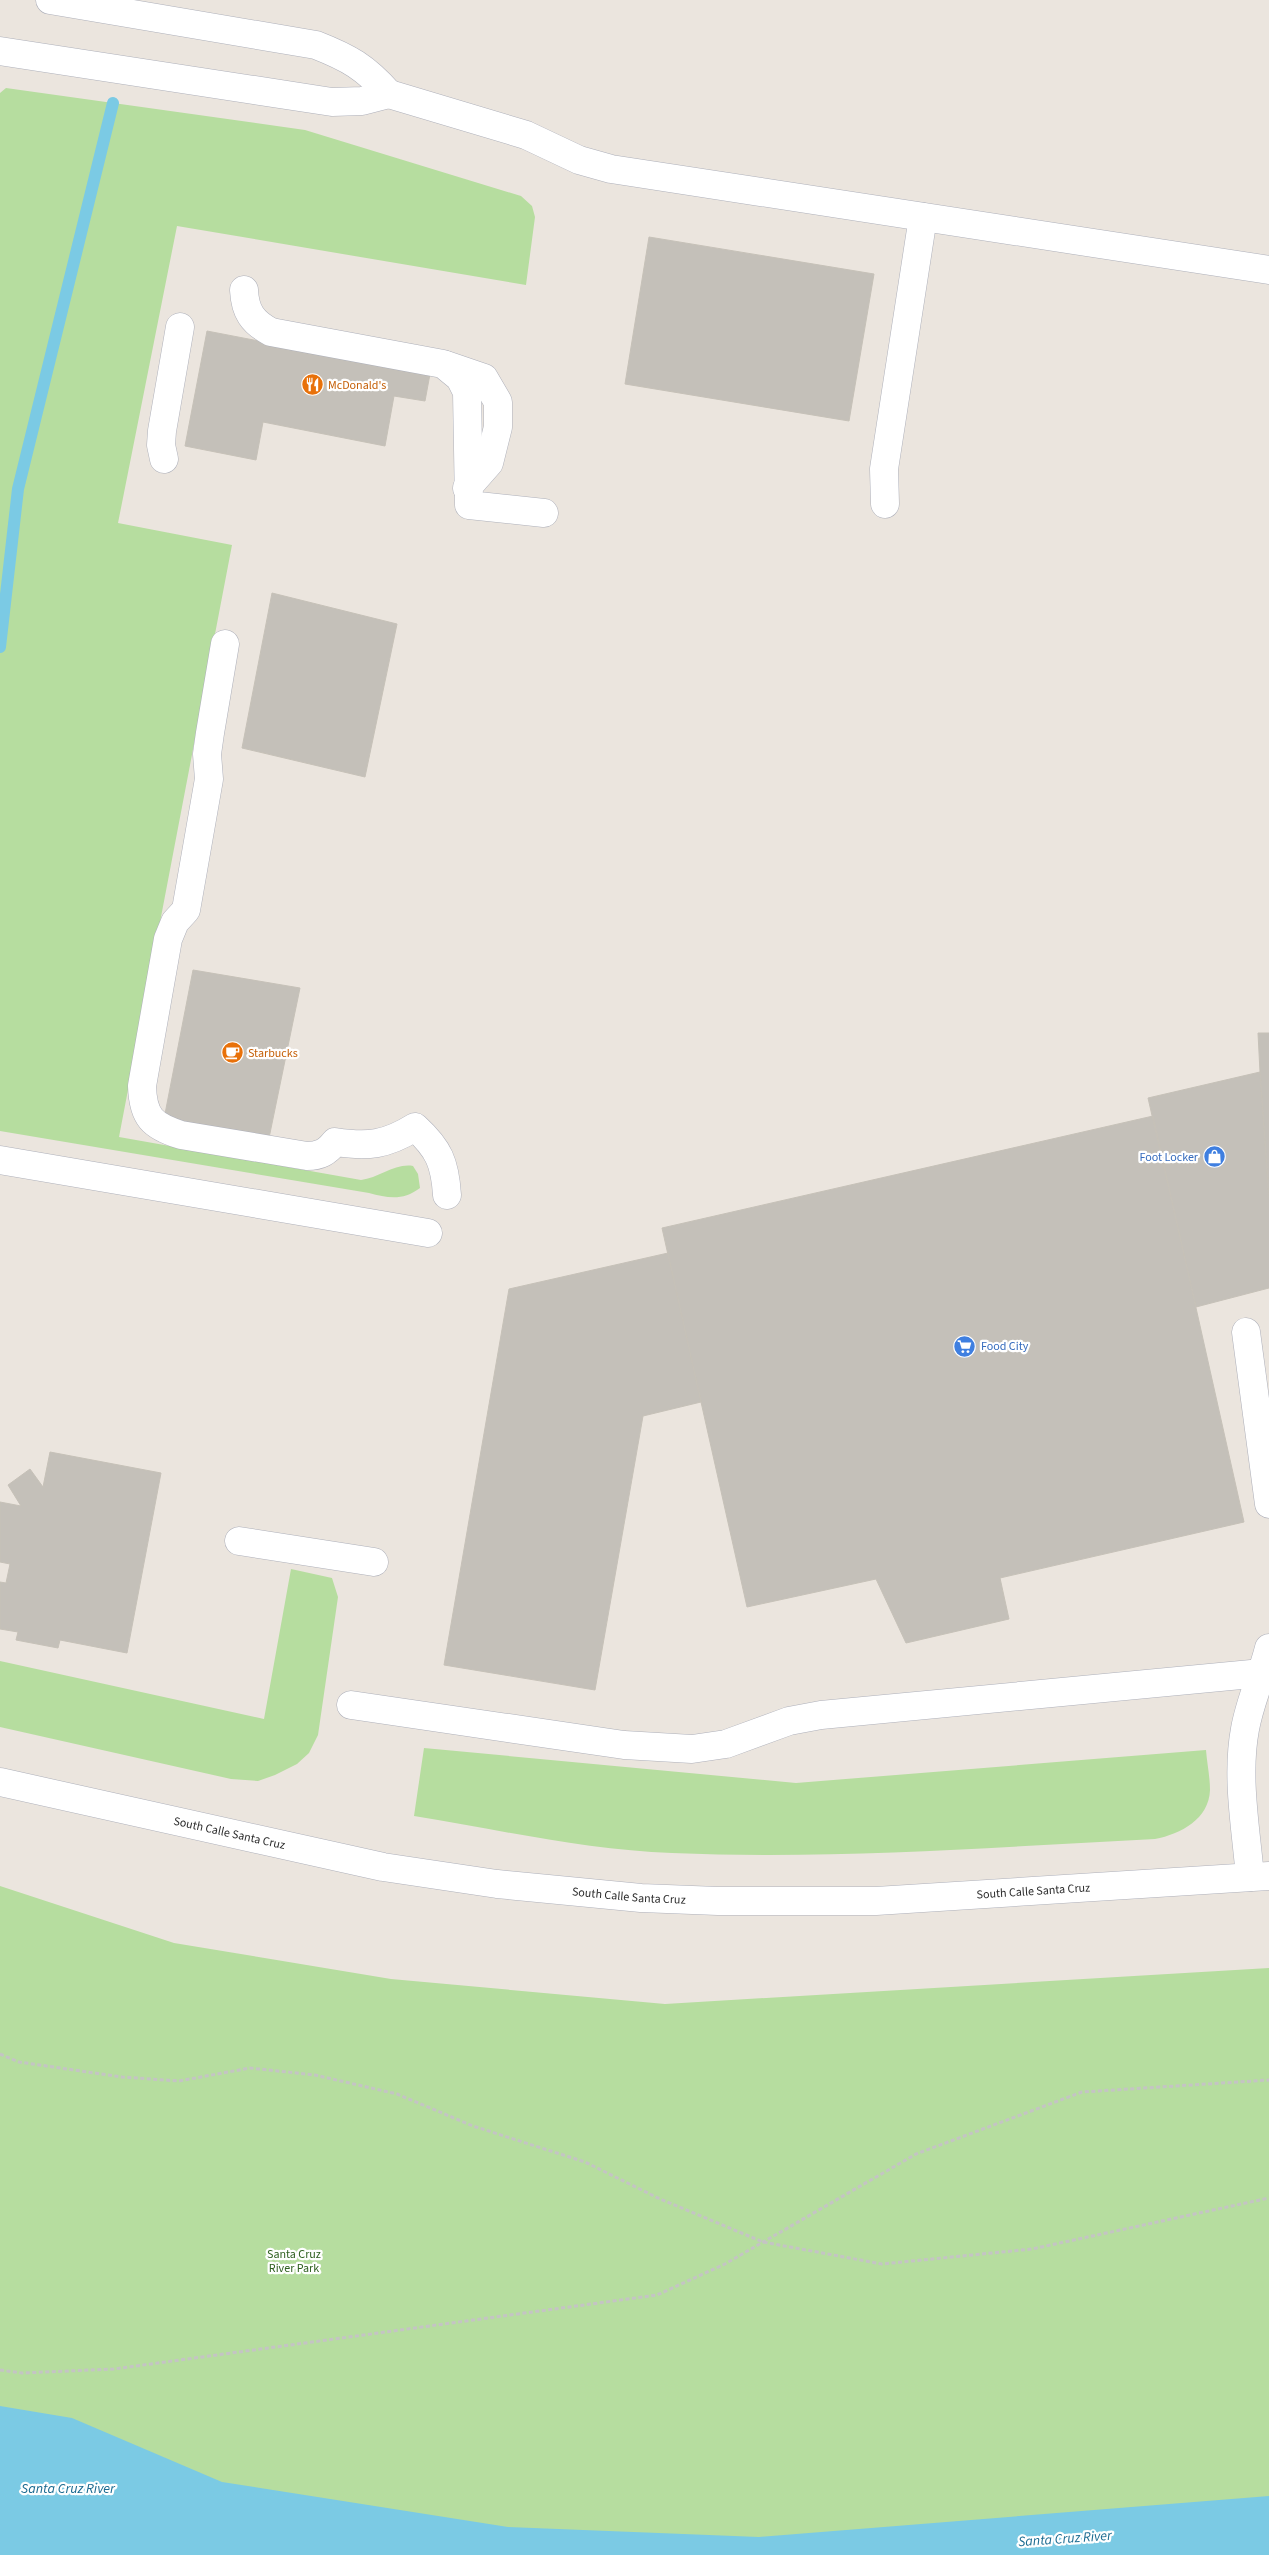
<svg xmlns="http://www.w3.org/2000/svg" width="1269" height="2555" viewBox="0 0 1269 2555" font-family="'Source Sans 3',sans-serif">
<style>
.green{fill:#b6dd9f}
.water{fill:#7bcae4}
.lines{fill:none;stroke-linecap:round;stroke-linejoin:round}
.stream{stroke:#7bcae4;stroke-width:12}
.building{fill:#c4c0b9;stroke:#c6c1b8}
.minor-casing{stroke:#aeb0ba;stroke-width:29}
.path{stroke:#c4c4c4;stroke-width:3;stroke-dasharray:4 2.5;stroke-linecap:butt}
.minor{stroke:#fff;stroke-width:28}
.labels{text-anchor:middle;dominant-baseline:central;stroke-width:4.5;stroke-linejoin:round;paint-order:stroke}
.food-label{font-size:12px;fill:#c56008;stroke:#fff;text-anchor:start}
.shop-label{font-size:12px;fill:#366cbe;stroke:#fff;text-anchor:end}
.street-label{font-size:12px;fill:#2b2b2b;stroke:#fff}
.park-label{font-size:12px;fill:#306121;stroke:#fff}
.water-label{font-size:14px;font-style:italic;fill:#1a6a90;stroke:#fff}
</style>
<rect width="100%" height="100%" fill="#ebe5de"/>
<path class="green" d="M6 88 305 130 521 196 532 206 535 217 526 285 177 226 118 523 232 545 119 1137 361 1180C379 1178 395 1163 413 1166L418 1174 420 1188C403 1201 388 1198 369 1193L0 1131V93Z
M291 1569 332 1578 338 1597 318 1735 309 1753 297 1764 275 1775 258 1781 231 1779 0 1727V1661L264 1719Z
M424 1748 796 1783 1206 1750C1207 1763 1210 1777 1210 1790 1209 1819 1181 1834 1155 1839 995 1847 833 1860 672 1853 586 1850 500 1830 414 1816Z
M0 1886 174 1943 391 1979 665 2004 1269 1968V2555H0Z"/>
<path class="water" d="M0 2406 72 2418 222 2482 508 2527 759 2537 1269 2496V2555H0Z"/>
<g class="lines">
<path class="stream" d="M0 647 18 489 113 103"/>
</g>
<path class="building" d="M649 237 874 274 849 421 625 384Z
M207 331 430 374 425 401 394 396 385 446 263 422 256 460 185 446Z
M272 593 397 624 365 777 242 748Z
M193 970 300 988 269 1138 164 1119Z
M1258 1033H1269V1197L1260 1072Z
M1260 1072 1269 1197V1288L1196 1307 1148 1098Z
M1153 1116 1244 1522 1000 1578 1009 1619 906 1643 876 1579 747 1607 662 1228Z
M668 1253 701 1402 643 1416 595 1690 444 1665 509 1289Z
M50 1452 161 1473 127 1653 60 1640 58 1648 16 1640 18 1632 0 1629V1582L6 1583 10 1564 0 1562V1502L21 1506 8 1485 30 1469 43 1487Z"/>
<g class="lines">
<defs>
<g id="minor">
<path d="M50 0 316 45C349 58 365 67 389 94"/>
<path d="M0 51 332 102 362 101 389 94 526 135 579 160 611 169 1269 270"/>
<path d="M244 290C245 311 252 322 271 332L443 364 460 378 467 392 469 505 544 513"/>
<path d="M446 365 484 378 498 402V427L489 463 467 488"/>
<path d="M164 459 161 445 162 431 180 327"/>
<path d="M885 504 884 469 923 217"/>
<path d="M225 644 210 733 207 754 209 779 186 910 175 922 168 939 142 1086C143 1117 152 1126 181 1135L307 1156C320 1156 327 1152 335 1142 368 1147 386 1145 415 1127 439 1149 445 1163 447 1195"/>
<path d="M0 1160 428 1233"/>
<path d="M1246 1332 1269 1504"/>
<path d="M239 1541 374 1562"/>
<path d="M351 1705 624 1745 692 1749 726 1744 789 1721 821 1715 1262 1673"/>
<path id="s1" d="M0 1782 383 1867 497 1884 641 1898 718 1901H876L1269 1876"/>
<path d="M1250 1877C1246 1829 1236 1777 1245 1729 1250 1701 1262 1676 1269 1648"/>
</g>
</defs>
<use href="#minor" class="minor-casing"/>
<path class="path" d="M0 2054 19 2062 122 2077 179 2081 250 2068 315 2075 397 2094 473 2126 585 2162 660 2199 763 2242 882 2264 1032 2249 1269 2198
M0 2370 22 2373 114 2369 657 2295 725 2264 916 2154 1082 2092 1269 2080"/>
<use href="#minor" class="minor"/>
</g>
<defs>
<symbol id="restaurant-disc" viewBox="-11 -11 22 22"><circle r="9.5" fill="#e8710a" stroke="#fff"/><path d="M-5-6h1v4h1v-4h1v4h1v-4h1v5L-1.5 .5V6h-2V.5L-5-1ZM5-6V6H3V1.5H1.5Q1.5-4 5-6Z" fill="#fff"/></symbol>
<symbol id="cafe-disc" viewBox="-11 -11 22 22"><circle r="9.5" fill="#e8710a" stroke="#fff"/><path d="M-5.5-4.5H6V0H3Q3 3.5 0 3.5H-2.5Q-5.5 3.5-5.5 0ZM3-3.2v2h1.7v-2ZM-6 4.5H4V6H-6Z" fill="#fff"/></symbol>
<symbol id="shop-disc" viewBox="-11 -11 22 22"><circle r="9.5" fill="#3f7fe0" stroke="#fff"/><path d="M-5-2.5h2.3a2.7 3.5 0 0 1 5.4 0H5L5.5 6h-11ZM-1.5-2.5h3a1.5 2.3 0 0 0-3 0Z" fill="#fff"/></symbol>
<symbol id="supermarket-disc" viewBox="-11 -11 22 22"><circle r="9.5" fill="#3f7fe0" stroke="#fff"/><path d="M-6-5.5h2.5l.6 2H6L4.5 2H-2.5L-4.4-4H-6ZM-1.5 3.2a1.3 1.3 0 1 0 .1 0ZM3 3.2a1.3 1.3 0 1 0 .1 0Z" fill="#fff"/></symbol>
</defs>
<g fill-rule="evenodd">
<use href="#restaurant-disc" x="300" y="372" width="25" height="25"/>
<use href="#cafe-disc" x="220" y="1040" width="25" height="25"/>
<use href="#shop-disc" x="1202" y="1144" width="25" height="25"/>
<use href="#supermarket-disc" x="952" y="1334" width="25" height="25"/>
</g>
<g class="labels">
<g class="food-label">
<text x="328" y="385">McDonald's</text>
<text x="248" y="1053">Starbucks</text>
</g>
<g class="shop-label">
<text x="1198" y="1157">Foot Locker</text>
<text x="981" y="1346" text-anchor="start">Food City</text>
</g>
<g class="street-label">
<text stroke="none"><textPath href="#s1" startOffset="235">South Calle Santa Cruz</textPath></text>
<text stroke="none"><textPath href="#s1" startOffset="1045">South Calle Santa Cruz</textPath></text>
<text stroke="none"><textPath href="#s1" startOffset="640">South Calle Santa Cruz</textPath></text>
</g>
<g class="park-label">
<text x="294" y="2254">Santa Cruz<tspan x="294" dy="14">River Park</tspan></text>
</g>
<g class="water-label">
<text x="68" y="2489">Santa Cruz River</text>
<text transform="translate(1065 2539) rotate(-4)">Santa Cruz River</text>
</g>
</g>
</svg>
